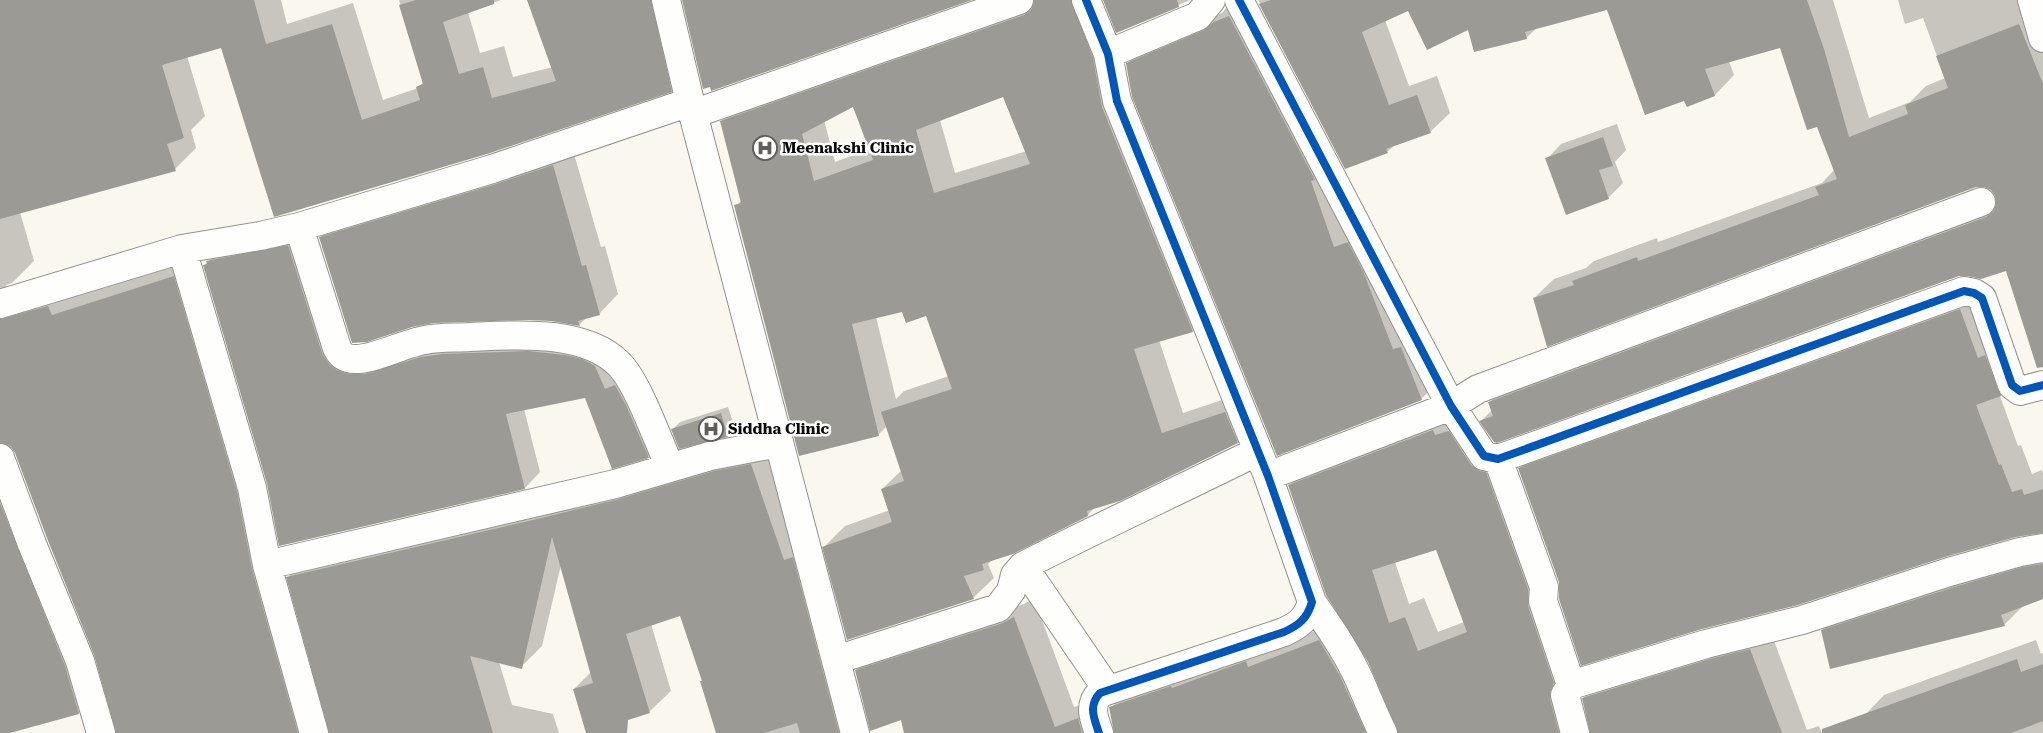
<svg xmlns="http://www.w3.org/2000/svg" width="2043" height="733" viewBox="0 0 2043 733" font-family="'Roboto Serif',serif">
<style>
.shadow{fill:#0003;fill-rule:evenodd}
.building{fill:#9c9a94;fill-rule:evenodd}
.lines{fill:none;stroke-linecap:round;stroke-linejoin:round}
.minor-casing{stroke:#93918d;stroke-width:30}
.tertiary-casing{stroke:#93918d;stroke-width:30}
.minor{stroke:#fefefc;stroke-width:28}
.tertiary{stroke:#fefefc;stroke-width:28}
.cycleway-casing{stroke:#fff;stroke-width:11}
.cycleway{stroke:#0057b8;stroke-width:8}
.labels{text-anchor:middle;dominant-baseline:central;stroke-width:5;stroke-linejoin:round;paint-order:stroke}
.poi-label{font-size:15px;font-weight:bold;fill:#0b0b0b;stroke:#fff;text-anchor:start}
</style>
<rect width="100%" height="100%" fill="#faf7ee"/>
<path class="shadow" d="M0 0H281L287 24 353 3 383 100 418 88 424 81 399 0H501L468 12 480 53 504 46 513 77 553 67 529 0H676L692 69 671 91 274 215 222 46 187 56 205 116 191 130 196 148 175 169 20 212 34 261 12 283 6 285V287L11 295 195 255 273 547 325 723 329 726 288 577 309 556 772 444 864 733H717L701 682 703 680 681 614 651 624 671 691 649 712 574 689 591 672 561 565 542 646 521 667 499 662 512 705 553 714 559 733H117L96 656 16 452 7 443 100 692 79 713 0 733Z
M1053 0H1098L1123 86 1213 310 1192 331 1159 340 1183 413 1246 392 1258 422 1237 442 1095 507 1088 515 992 560 988 564 994 578 973 598 824 547 845 526 890 510 882 489 902 470 887 426 878 435 736 206 742 200 721 122 742 101 1002 18ZM1004 96 1027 151 955 173 940 120ZM853 106 870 149 835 162 824 120ZM903 311 926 314 949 376 904 391 896 399 876 317Z
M1104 0H1190L1117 32Z
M1233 0 1441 380 1421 399 1127 64 1147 44 1222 13Z
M1258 0H1833L1869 118 1910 102 1926 86 1945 78 1923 18 1905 24 1898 0H2037L2043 15V321L2007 269 1958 275 1481 421 1492 410 1490 402 1509 383 1997 201V196L1991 189 1984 185 1975 186 1534 298 1554 279 1586 268 1594 261 1657 238 1658 242 1822 183 1835 169 1818 126 1780 46 1729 61 1734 75 1715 95 1687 105 1608 8 1538 27 1526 38 1469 28 1408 10 1385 20 1409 86 1437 76 1450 113 1430 132 1395 145 1387 152 1346 167Z
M1617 124 1626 150 1615 162 1623 183 1608 198 1547 159 1561 144Z
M572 147 601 247 605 246 618 294 599 314 587 317 579 325 320 238 339 219Z
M304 231 348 352 437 342 598 344 664 441 648 457 585 397 524 409 540 472 525 488 268 483 204 266 223 246Z
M1980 290 2020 376 2000 396 2018 446 2021 445 2032 474 2042 470 2043 474V532L1560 581 1519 469 1539 449Z
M728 407 735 428 728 436 680 447 672 430 680 422Z
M1468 412 1583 724 1592 729 1583 698 1603 679 1770 630 1807 730 1819 726 1822 733H984L856 671 876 651 1024 604 1034 598 1074 707 1098 700 1109 726 1114 728 1111 708 1130 688 1268 648 1339 622 1394 726 1399 728 1290 485 1310 466ZM1437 548 1464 622 1438 632 1424 598 1409 604 1395 562Z
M2043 548V598L2024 605 2004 625 1822 631 1842 611Z
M2036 640 2041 654 2043 653V733H1850L1865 715 1884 695Z"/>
<path class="building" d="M0 0H254L266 44 332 24 362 120 420 100 416 87 423 84 399 5 416 0H494V4L443 22 459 74 483 67 492 98 556 81 527 0H651L672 92 487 154 274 217 221 48 162 65 184 138 167 144 176 171 0 219Z
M682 0H972L711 91 710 87 703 89Z
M1034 0H1071L1093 58 1102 107 1193 332 1134 349 1162 433 1225 412 1238 443 1120 501 1087 511 1088 516 1013 554 982 564 984 570 964 576 974 599 847 640 822 547 892 522 881 489 904 481 881 412 952 389 926 316 906 323 902 312 852 324 879 436 799 456 734 205 741 203 720 121 1024 15 1031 10ZM1003 97 1030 164 934 193 916 130ZM853 107 873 160 814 181 802 134Z
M1103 0H1177L1179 7 1116 33Z
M1271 0H1807L1824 49 1849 137 1908 114 1905 105 1948 88 1936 56 2019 24 2043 84V367L2037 368 2006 271 1981 279 1967 276H1959L1497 443 1494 442 1479 421 1493 416 1488 402 1986 217 1993 212 1996 205 1995 196 1991 190 1984 187H1976L1547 347 1533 298 1574 285 1572 281 1637 257 1638 261 1819 195 1815 187 1837 179 1817 127 1807 130 1780 48 1705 69 1715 96 1687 107 1684 101 1645 115 1607 10 1525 32 1527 39 1474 52 1468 30 1427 50 1408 11 1362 32 1389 105 1417 95 1431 133 1386 149 1388 153 1345 169 1259 4Z
M1229 16 1315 180 1311 181 1334 247 1348 242 1363 271 1393 349 1401 347 1422 400 1277 456 1132 97 1126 63 1204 30 1214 22Z
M1603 137 1613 166 1599 170 1609 199 1566 215 1545 158Z
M553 165 582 266 586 265 600 315 578 321 580 326 551 321 528 320 434 323 412 327 367 342 352 343 319 237 496 184Z
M288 245 322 353 329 364 337 370 349 374H365L421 357 442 354 528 351 565 355 582 359 595 366 605 389 615 385 626 405 649 458 612 469 585 398 506 414 525 489 279 546 267 484 203 265 207 264 206 261Z
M174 276 237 492 252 569 298 733H116L94 655 47 538 15 453 10 446 0 443V319L48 306 52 315Z
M1960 309 1978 358 1985 355 2001 396 1976 405 1999 465 2001 464 2012 492 2022 489 2024 495 2043 489V533L2016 537 1945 557 1798 605 1702 629 1581 666 1559 599V582L1518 468Z
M721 413 728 437 679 449 671 429Z
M1433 430 1435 435 1449 431 1471 465 1480 471 1486 472 1528 589V606L1554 683 1550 692V699L1559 733H1398L1368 662 1326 595 1288 485ZM1436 550 1467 632 1418 651 1405 617 1389 623 1372 570Z
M751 464 784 560 793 557 839 733H800L797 723 764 733H716L700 681H702L680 616 626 634 650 713 628 720 627 733H586L573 689 593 683 552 537 522 669 470 656 493 733H329L286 577 533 520 619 499 714 471Z
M0 503 65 666 79 714 10 733H0Z
M2043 564V599L2001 615 2005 626 1830 669 1821 630 1954 587 2023 567Z
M1014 617 1055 727 1078 718 1082 733H904L901 720 870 731 855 670 1003 623Z
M1319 640 1340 676 1366 733H1114L1109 707 1171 686 1172 688 1246 661 1248 667Z
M1750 649 1782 733H1590L1582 698 1710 659Z
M2017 659 2021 672 2043 664V721L2011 733H1822V729Z"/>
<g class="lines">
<defs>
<path id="minor" d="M1086 0 1108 54 1117 101 1268 476 1312 602C1307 619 1299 625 1284 632L1100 693C1088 706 1094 718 1099 733
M1239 0 1451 406 1484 456 1498 459 1964 291 1974 293 1982 298 2012 385 2020 391 2043 385
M2032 0 2043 38
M1108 54 1198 16 1211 0
M693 114 1019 0
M299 227 337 348C341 356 346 359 355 359 373 360 405 343 425 340 439 337 455 338 470 337 516 335 584 329 619 364 638 383 658 441 670 467
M182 249 252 488 267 565 314 733
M0 304 182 249 260 236 299 227 492 169 690 102
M0 458 32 544 80 661 101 733
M1498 459 1544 587 1543 601 1571 685 1565 695 1575 733
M1268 476 1451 406 1478 389 1981 202
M267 565 615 484 710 456 779 443
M1023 566 1107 689
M1312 602C1329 627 1347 652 1359 679 1367 697 1374 715 1383 733
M836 660 998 608 1011 591 1015 575 1023 566C1101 526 1180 490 1258 451
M1571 685 1706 644 1802 620 1949 572 2020 552 2043 548"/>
<path id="tertiary" d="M666 0 690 102 855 733"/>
</defs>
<use href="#minor" class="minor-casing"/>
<use href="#tertiary" class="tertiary-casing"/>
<use href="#minor" class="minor"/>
<use href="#tertiary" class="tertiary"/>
<defs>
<path id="cycleway" d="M1086 0 1108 54 1117 101 1268 476 1312 602C1307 619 1299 625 1284 632L1100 693C1088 706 1094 718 1099 733
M1239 0 1451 406 1484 456 1498 459 1964 291 1974 293 1982 298 2012 385 2020 391 2043 385"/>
</defs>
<use href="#cycleway" class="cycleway-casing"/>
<use href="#cycleway" class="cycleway"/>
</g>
<defs>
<symbol id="hospital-ring" viewBox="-11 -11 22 22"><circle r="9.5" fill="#fff" stroke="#5f5e5a" stroke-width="1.5"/><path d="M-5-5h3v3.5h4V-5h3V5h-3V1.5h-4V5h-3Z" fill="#5f5e5a"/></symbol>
</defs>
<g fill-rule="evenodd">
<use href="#hospital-ring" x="751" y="134" width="28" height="28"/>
<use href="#hospital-ring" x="697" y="415" width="28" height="28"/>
</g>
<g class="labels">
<g class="poi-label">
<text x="782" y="148">Meenakshi Clinic</text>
<text x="728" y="429">Siddha Clinic</text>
</g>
</g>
</svg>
